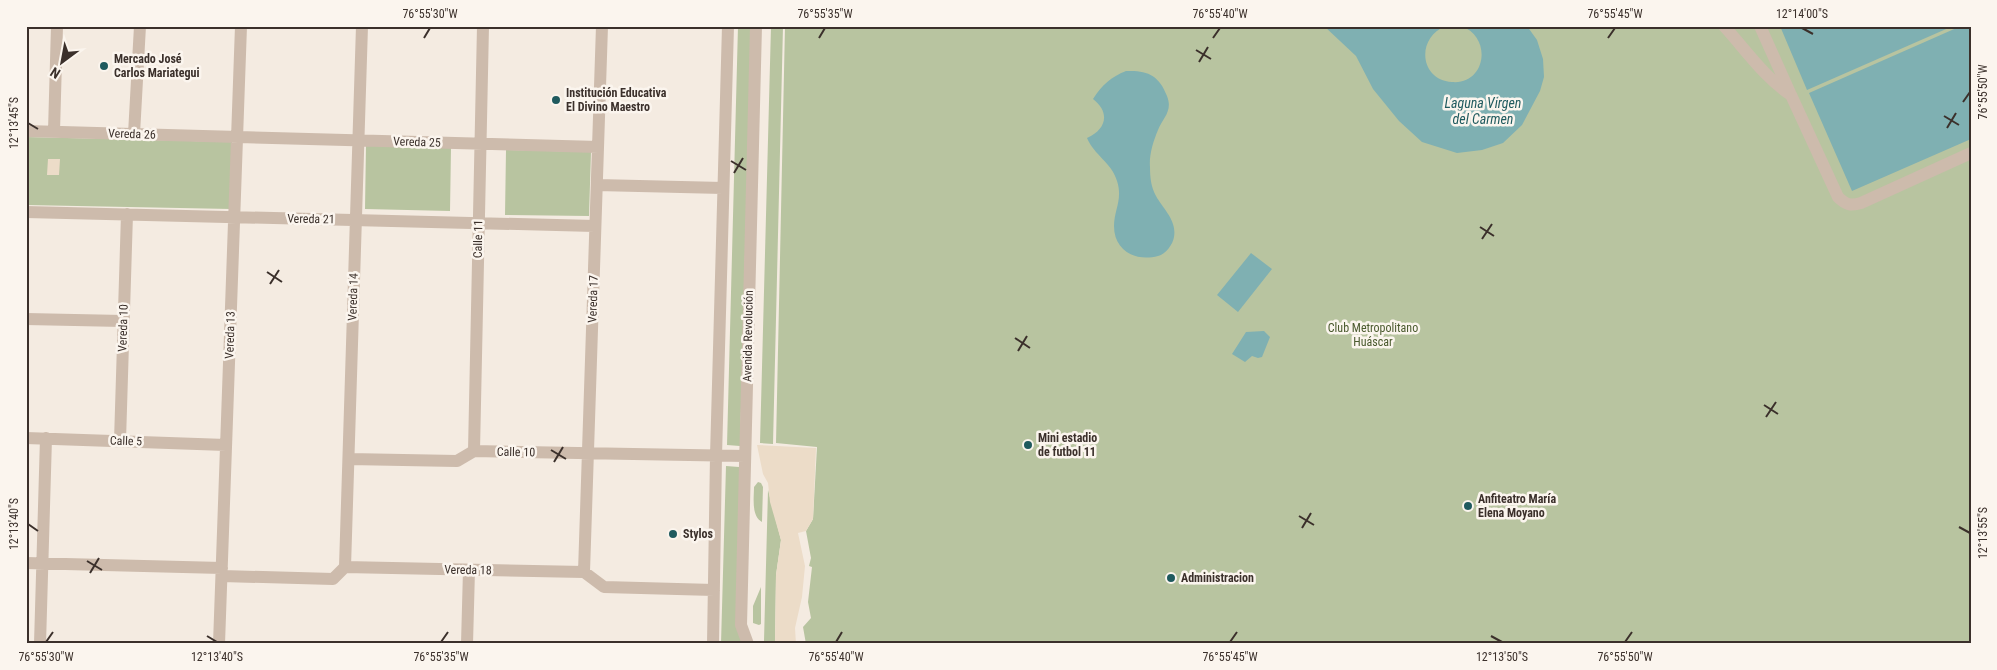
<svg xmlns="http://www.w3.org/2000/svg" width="1997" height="670" viewBox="0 0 1997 670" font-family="'Roboto Condensed',sans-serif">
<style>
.green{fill:#b8c4a0}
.plaza{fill:#ecdcc8}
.water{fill:#7fb0b2}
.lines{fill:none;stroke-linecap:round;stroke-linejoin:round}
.minor{stroke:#cdbbac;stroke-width:12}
.ticks{fill:none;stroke:#3b302b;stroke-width:2}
.poi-dot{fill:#1f5a5e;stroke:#fbf5ee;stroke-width:2}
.labels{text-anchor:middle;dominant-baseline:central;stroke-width:5;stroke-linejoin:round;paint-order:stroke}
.poi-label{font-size:12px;font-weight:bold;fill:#3b302b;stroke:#fbf5ee;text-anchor:start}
.street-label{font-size:12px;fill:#3b302b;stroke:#fbf5ee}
.park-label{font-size:12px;fill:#4a5a2e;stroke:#fbf5ee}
.water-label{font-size:14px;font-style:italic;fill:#1f5a5e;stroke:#fbf5ee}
.neatline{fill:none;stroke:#3b302b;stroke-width:2}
.ticks-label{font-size:12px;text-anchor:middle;fill:#3b302b}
</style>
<rect width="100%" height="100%" fill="#f4ebe1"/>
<path class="green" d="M738 26H751L740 446 727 445Z
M771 26H783L773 444 760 443Z
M785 26H1971V644H806L803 627 811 618 808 602 812 567 809 566 811 558 806 531 813 519 817 447 776 443Z
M26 137 232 142 231 209 26 205Z
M366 145 451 147 450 211 365 209Z
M506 150 591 152 589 216 505 215Z
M726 466 739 467 743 644H721Z
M758 482 761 483 763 487 762 522C751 516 754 498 754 487Z
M768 490 781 540 776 575 775 644H766L764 641Z
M761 587V624L759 625 753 623V606Z"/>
<path class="plaza" d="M48 159H60L59 175H47Z
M757 445 816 448 813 519 806 531 798 533 805 566 802 597 795 628 796 644H775L776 575 781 540 770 502 768 483 763 474Z"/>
<path class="water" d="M1324 26H1446C1416 37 1419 80 1452 82 1486 85 1493 37 1461 26H1527L1537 40 1543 59 1544 77 1540 91 1522 125 1503 143 1482 150 1457 153 1422 142 1399 121 1373 89 1356 56Z
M1780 26H1953L1807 90Z
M1961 26H1971V139L1852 191 1809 93Z
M1126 71C1147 70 1159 75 1167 96 1173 111 1163 118 1158 130 1153 142 1149 155 1150 167 1150 177 1151 187 1156 196 1163 209 1177 220 1174 237 1173 244 1166 254 1158 256 1136 262 1114 251 1114 226 1114 210 1123 199 1117 181 1112 163 1094 155 1087 138 1107 129 1110 112 1093 99 1102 85 1111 77 1126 71Z
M1251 253 1272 269 1238 312 1217 295Z
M1264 331 1270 337 1262 357 1258 358 1252 356 1245 362 1232 354 1246 332Z"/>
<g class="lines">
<path class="minor" d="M1724 26C1745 49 1765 78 1791 95L1838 197C1846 205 1851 206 1861 203L1971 153
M1760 26 1790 93
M26 131 598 147
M54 131 57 26
M134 134 140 26
M597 185 723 188
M26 212 595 226
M26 319 123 321
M26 438 226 445
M120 441 127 214
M474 451 483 26
M349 459 457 461 474 451 745 456
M26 563 222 568
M345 567 362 26
M584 572 602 26
M222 576 333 579 345 567 584 572 604 587 714 590
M40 644 46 438
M219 644 241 26
M467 644 469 570
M713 644 716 456 728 26
M748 644 741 625 756 26"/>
</g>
<path class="ticks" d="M1802 28 1813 34M424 38 430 28M819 38 825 28M1213 38 1220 28M1608 38 1615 28M1196 50 1211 59M1199 62 1208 47M1963 102 1970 92M1944 116 1959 125M28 123 38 129M1947 128 1956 113M731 161 746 170M734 173 743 158M1480 227 1494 236M1482 239 1492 224M267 272 282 282M270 284 279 270M1015 338 1030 348M1018 351 1027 336M1764 405 1778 414M1766 417 1776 402M551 450 566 459M554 462 563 447M1299 516 1314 525M28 524 38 531M1959 527 1970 533M1302 528 1311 513M87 561 102 570M90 573 99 558M207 636 217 642M1491 636 1502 642M46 642 53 632M441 642 448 632M836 642 842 632M1230 642 1237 632M1625 642 1632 632"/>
<g class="poi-dot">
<circle cx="104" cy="66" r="5"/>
<circle cx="556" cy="100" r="5"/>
<circle cx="1028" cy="445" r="5"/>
<circle cx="1468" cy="506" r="5"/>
<circle cx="673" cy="534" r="5"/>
<circle cx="1171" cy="578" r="5"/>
</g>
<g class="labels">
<g class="poi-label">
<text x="114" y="59">Mercado José<tspan x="114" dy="14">Carlos Mariategui</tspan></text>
<text x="566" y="93">Institución Educativa<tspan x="566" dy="14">El Divino Maestro</tspan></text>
<text x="1038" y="438">Mini estadio<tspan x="1038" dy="14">de futbol 11</tspan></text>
<text x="1478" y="499">Anfiteatro María<tspan x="1478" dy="14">Elena Moyano</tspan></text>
<text x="683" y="534">Stylos</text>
<text x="1181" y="578">Administracion</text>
</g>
<g class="street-label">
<text transform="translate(132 134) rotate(2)">Vereda 26</text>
<text transform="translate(417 142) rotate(2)">Vereda 25</text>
<text transform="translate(311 219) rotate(1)">Vereda 21</text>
<text transform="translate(478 239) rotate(-89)">Calle 11</text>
<text transform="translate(353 297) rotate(-88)">Vereda 14</text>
<text transform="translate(593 299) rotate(-88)">Vereda 17</text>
<text transform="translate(123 328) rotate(-88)">Vereda 10</text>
<text transform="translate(230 335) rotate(-88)">Vereda 13</text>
<text transform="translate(748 336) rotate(-89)">Avenida Revolución</text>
<text transform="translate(126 441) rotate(2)">Calle 5</text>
<text transform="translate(516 452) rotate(1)">Calle 10</text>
<text transform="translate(468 570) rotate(1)">Vereda 18</text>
</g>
<g class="park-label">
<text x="1373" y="328">Club Metropolitano<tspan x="1373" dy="14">Huáscar</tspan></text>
</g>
<g class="water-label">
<text x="1483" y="103">Laguna Virgen<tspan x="1483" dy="16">del Carmen</tspan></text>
</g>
</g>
<rect width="1997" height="670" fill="none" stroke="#fbf5ee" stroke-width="55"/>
<g transform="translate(62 62) rotate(212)" stroke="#fbf5ee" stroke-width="4" paint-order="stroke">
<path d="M0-4L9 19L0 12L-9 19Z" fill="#3b302b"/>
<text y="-8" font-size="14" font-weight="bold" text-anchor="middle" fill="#3b302b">N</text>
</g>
<rect x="28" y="28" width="1942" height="614" class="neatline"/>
<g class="ticks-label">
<text x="430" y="18">76°55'30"W</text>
<text x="825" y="18">76°55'35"W</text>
<text x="1220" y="18">76°55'40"W</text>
<text x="1615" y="18">76°55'45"W</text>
<text x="1802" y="18">12°14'00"S</text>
<text transform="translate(1983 92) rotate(-90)" y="4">76°55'50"W</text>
<text transform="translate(14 123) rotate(-90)" y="4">12°13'45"S</text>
<text transform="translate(14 524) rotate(-90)" y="4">12°13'40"S</text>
<text transform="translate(1983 533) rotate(-90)" y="4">12°13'55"S</text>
<text x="46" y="661">76°55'30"W</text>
<text x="217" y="661">12°13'40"S</text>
<text x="441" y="661">76°55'35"W</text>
<text x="836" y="661">76°55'40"W</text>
<text x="1230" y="661">76°55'45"W</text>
<text x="1502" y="661">12°13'50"S</text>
<text x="1625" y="661">76°55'50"W</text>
</g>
</svg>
